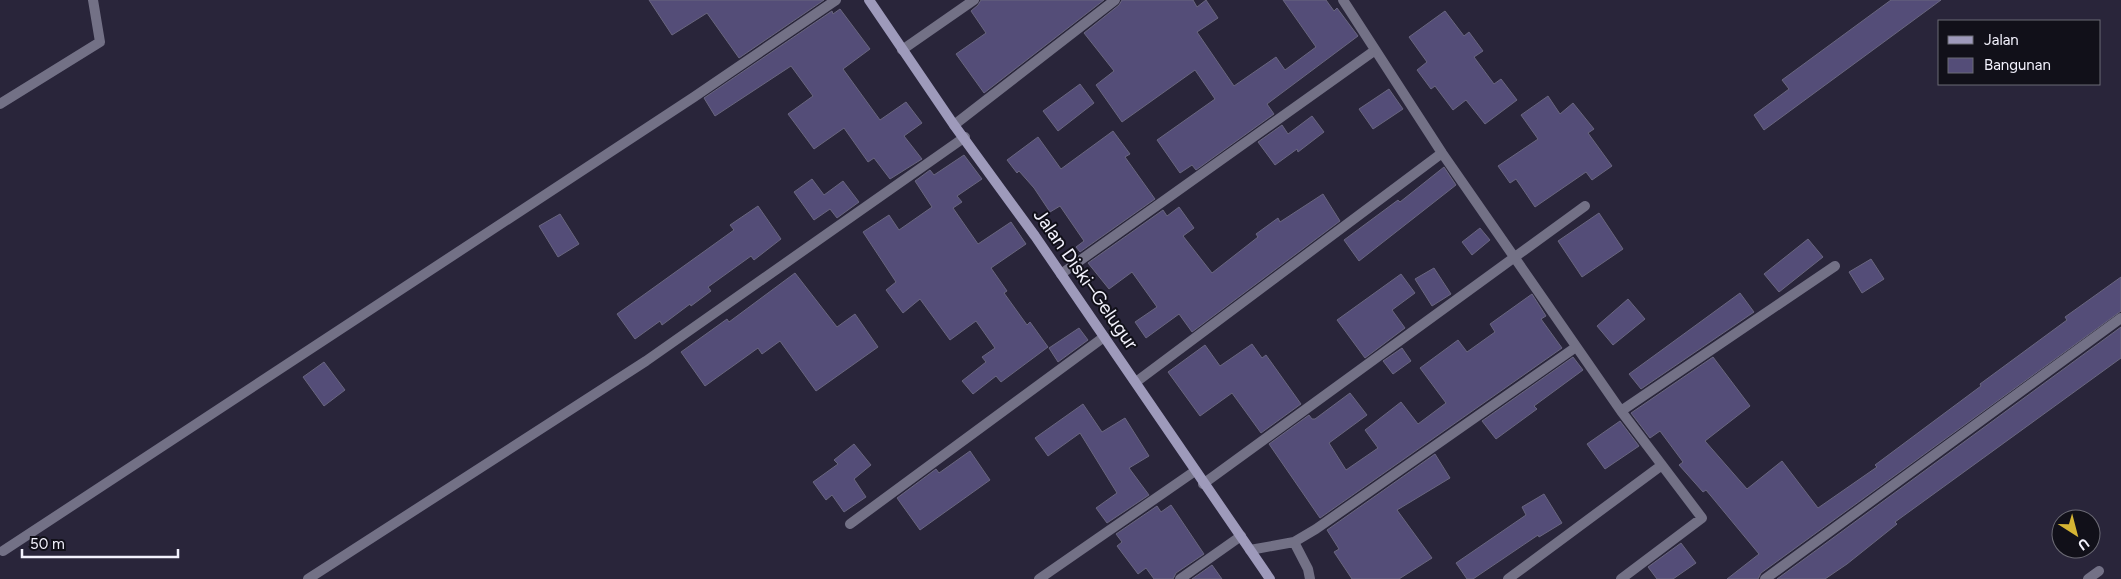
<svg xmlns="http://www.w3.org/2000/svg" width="2121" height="579" viewBox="0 0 2121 579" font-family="Figtree,sans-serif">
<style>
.building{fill:#544d78;stroke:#69667f}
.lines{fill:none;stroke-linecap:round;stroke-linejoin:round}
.street{stroke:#737186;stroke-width:10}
.secondary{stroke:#9e9abb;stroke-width:10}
.labels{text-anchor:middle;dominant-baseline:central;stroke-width:4;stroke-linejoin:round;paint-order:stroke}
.street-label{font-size:19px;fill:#f3f2fd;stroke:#111019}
</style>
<rect width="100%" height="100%" fill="#29253a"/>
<path class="building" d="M649 0H824L739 58 707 13 672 35Z
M981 0H1104L984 93 956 54 986 33 971 11 978 5Z
M1122 0H1193L1197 7 1206 0 1218 18 1197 32 1234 86 1276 57 1285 70 1316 47 1283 0H1326L1334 11 1337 8 1358 36 1267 104 1274 114 1196 170 1192 165 1180 173 1157 140 1215 99 1195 70 1122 122 1096 85 1114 71 1084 33 1119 5Z
M1891 0H1941L1764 130 1754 115 1789 89 1782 80Z
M840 9 870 49 843 69 880 120 906 102 922 123 904 136 922 159 890 179 874 158 868 162 844 128 814 149 788 114 813 96 791 66 715 116 704 98 832 11 833 14Z
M1445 11 1464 36 1469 32 1483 51 1474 57 1494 84 1501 79 1517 100 1485 124 1466 100 1453 110 1435 86 1431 89 1417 70 1427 62 1409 37Z
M1080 84 1094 103 1058 131 1043 111Z
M1389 89 1403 109 1373 129 1359 109Z
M1548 96 1560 114 1573 103 1594 129 1588 133 1612 166 1592 180 1586 172 1535 207 1516 179 1510 183 1498 166 1538 139 1521 115Z
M1312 116 1324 132 1298 152 1297 149 1275 165 1258 142 1282 125 1288 134Z
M1113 131 1130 154 1125 157 1155 199 1080 252 1076 247 1084 241 1060 206 1050 212 1034 188 1019 171 1017 173 1007 160 1038 137 1061 169Z
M964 155 982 179 957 196 962 202 953 208 978 244 1011 222 1026 244 991 268 1007 291 1004 293 1027 325 1030 322 1048 347 1001 382 996 376 973 394 962 381 986 362 982 357 995 348 976 321 950 340 920 299 903 313 886 290 896 282 863 232 889 215 899 230 932 207 915 181 930 170 934 175Z
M1444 167 1456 185 1359 261 1344 240 1398 200 1400 202Z
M812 179 824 195 843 181 859 202 837 218 830 209 814 220 794 192Z
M1323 194 1340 221 1192 332 1179 314 1146 338 1135 322 1157 307 1132 272 1109 289 1088 263 1163 210 1167 216 1179 207 1194 228 1183 236 1212 273 1258 237 1256 234 1278 218 1280 222Z
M758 206 781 239 754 260 751 256 708 287 711 291 691 306 690 304 662 325 660 321 635 339 617 314 734 230 730 225Z
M1599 213 1623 249 1582 277 1558 241Z
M560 214 579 244 558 257 539 226Z
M1480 228 1490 240 1472 255 1462 242Z
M1808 239 1823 257 1779 292 1764 274Z
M1871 259 1884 279 1862 293 1849 272Z
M1434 268 1451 294 1432 306 1415 279Z
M795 273 837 327 855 314 878 347 816 391 780 341 762 354 758 348 705 386 681 352 727 319 729 322Z
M1401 274 1415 293 1392 310 1405 328 1365 358 1337 320Z
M2121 277V311L1761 573 1758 579H1727L1759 554 1706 490 1703 492 1679 465 1683 462 1660 431 1650 438 1631 413 1713 357 1750 406 1705 441 1747 489 1782 461 1818 508 1877 467 1875 465 1981 386 1980 384 2067 320 2065 317Z
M1740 293 1754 312 1641 389 1629 374Z
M1532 294 1546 316 1541 319 1562 348 1320 518 1269 444 1309 415 1312 419H1315L1350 393 1367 415 1329 443 1346 470 1378 448 1365 430 1401 402 1418 424 1446 403 1420 368 1458 340 1467 352 1495 332 1490 324Z
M1628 299 1645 319 1613 345 1597 326Z
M2121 327V358L1895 522 1897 524 1847 564 1825 579H1777Z
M1079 328 1088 340 1058 362 1049 348Z
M1252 344 1262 358 1266 355 1301 404 1261 433 1232 393 1200 416 1168 372 1205 345 1220 366Z
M1402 348 1411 361 1393 374 1383 361Z
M1573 357 1583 370 1534 406 1537 409 1496 439 1482 421Z
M324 362 345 390 324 406 303 377Z
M1083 404 1102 432 1125 418 1149 456 1129 468 1149 495 1107 523 1096 508 1117 493 1080 433 1048 456 1035 438Z
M1620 421 1639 446 1605 469 1587 444Z
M854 444 871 465 854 479 866 497 844 512 832 495 826 500 813 482 838 464 834 460Z
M970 451 990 480 920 530 897 498 936 469 939 473Z
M1435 454 1450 478 1397 510 1432 558 1399 579H1352L1334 552 1339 549 1327 530Z
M1544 494 1562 523 1539 537 1538 535 1473 579H1467L1456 563 1526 515 1522 507Z
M1171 505 1204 554 1176 573 1173 579H1154L1146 568 1138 574 1117 546 1122 542 1116 534 1157 506 1161 512Z
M1681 543 1696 563 1673 579H1657L1648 567Z
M1212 565 1222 579H1192Z"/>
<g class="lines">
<path class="street" d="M1343 0 1442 153 1621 411 1702 518 1621 579
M902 50 974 0
M0 104 100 42 93 0
M954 125 1115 0
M1061 274 1374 51
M1136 382 1442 153
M1621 411 1835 266
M1203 484 1585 206
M850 524 1104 337
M1294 542 1308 569 1310 579
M1250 550 1294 542 1316 529 1576 347
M3 551 694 97 836 0
M308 579 646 361 965 137
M1039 579 1195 471
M1180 579 1241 536
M1508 579 1662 465
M1765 579 2121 318
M2088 579 2099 571"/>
<path class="secondary" d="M869 0 954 125 1035 236 1270 579"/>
</g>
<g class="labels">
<g class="street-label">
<text transform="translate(1086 279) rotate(55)">Jalan Diski–Gelugur</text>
</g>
</g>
<rect x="1938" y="20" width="162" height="65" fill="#111019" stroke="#6b6a74"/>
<rect x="1948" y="36" width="25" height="8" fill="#9e9abb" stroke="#6b6a74"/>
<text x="1984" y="45" font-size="15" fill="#f3f2fd">Jalan</text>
<rect x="1948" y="58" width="25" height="15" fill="#544d78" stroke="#6b6a74"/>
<text x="1984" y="70" font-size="15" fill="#f3f2fd">Bangunan</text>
<g transform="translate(2076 534) rotate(144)"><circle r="24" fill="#111019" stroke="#6b6a74"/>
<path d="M0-4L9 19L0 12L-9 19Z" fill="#d6b534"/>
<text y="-8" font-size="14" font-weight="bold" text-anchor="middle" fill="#f3f2fd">U</text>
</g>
<path d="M22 549v8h156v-8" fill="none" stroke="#f3f2fd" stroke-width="2.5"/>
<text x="30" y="549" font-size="15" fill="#f3f2fd" stroke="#111019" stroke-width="4" paint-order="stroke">50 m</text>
</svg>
